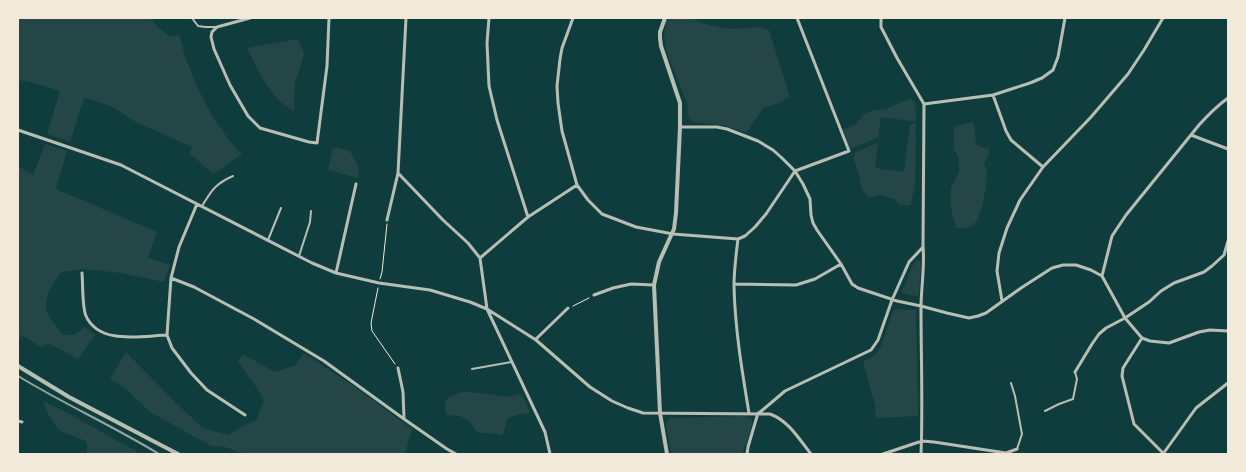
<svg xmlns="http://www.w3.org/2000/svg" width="1246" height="472" viewBox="0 0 1246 472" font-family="'DejaVu Sans',sans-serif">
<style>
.green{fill:#244646}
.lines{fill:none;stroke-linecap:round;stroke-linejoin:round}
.path{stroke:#f1e9da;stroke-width:1}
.service{stroke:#b8beb3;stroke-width:2}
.minor{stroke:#b8beb3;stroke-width:3}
.tertiary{stroke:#b8beb3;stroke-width:4}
.rail{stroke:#97a49c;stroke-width:2}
</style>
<rect width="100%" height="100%" fill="#0f3d3e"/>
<path class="green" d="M18 18H151L158 27 170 37 179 35C188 70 203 104 224 133 229 141 236 147 242 154L214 174 189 153 192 147 136 122 111 106 84 98 70 142 47 134 60 91 34 83 18 80Z
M668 18H692L701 23 718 27 734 29 757 27 769 30 790 97 779 103 763 108 746 133 726 126 694 122 688 116 687 103 667 53 664 35 666 22Z
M298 39 304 54 300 68 295 82 294 112 278 100 262 78 247 48Z
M911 98 915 104 916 120 911 122 910 121 881 117 878 138 850 149 843 130 856 124 866 113 875 110 886 109Z
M916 122 915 184 911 205H899L895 199 878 195 868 198 861 187 859 175 854 159 855 152 878 143 875 168 904 172 910 125Z
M973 122C976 130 974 137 977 145L983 148 988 147 990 153 984 164 987 172 986 186 982 207 976 222 968 228H956L951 208V188L959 172V158L954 149V126Z
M45 144 67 151 56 189 157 232 148 258 170 265 164 282 121 273 84 269 61 272C53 284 40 301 49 316 53 323 59 329 63 335H73L85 327 95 335 78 359 48 343 42 348 22 335 18 341V166L33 175Z
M333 147 350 151 359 168 358 178 328 170Z
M917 260 920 261 921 268 919 292 918 295 916 296 902 293 901 291 905 285 913 265Z
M895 309 916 310 918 416 876 418 875 405 863 361C866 360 870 358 874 356 884 349 886 321 895 309Z
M126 352 177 404 204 429 229 435 237 429 256 420 264 400C257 386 246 374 238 361L243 354 275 372 296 365 304 353 359 390 412 429 405 454H282L274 453 270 454H244L225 447 211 446 150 412 127 390 110 379Z
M464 392 481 393 507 397 520 394 526 402 530 413C523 414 509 415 506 422 505 427 505 430 502 435L477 432 468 420 460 416 447 415C441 399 449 395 464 392Z
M43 401 66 412 141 454H87V442C80 438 73 436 65 433 54 428 46 412 43 401Z
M746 416 752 420V425L746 446H744L743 454H671L666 425 667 421 671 418Z"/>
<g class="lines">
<path class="path" d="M380 279 382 272 387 224
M378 288 371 323 372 331 395 364
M573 306 589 298"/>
<path class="service" d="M192 18 198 26 205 27H217
M202 206C212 190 215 184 233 176
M268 240 281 208
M299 256 310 222 311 211
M472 369 511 362
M1011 383 1015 396 1022 434 1017 449
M1045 411 1059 404 1073 399 1077 379 1075 372"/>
<path class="minor" d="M250 18 217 27 212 32 211 37 214 49 230 85 248 116 260 128 309 142 317 143 327 66 329 18
M489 18 487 43 489 86 497 120 528 217
M573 18 562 48 560 59 557 86 558 103 562 131 577 185 588 200 602 214 636 227 673 234 738 239
M881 18V27L897 58 924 104 923 246C925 267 921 287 921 308 921 357 923 406 921 454
M993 95 1006 131 1011 140 1043 167
M924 104 993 95 1030 83 1042 78 1053 70 1058 57 1065 18
M680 127H717L727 129 758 141 773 150 782 158 795 171 803 184 810 199 811 215 813 223 817 230 841 264 852 284 858 288 897 301 921 306 947 313 969 318 978 316 986 313 1021 288 1052 268 1063 265H1076L1091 270 1102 276 1125 318 1142 338 1150 341 1169 343 1199 332 1210 330 1228 331
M18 130 121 165 312 263 336 273 379 283 430 290 470 302 487 309 536 340 590 387 612 401 628 408 643 413 770 414C789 421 799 439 811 454
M1191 135 1228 149
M398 173 443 220 468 243 480 258 487 309 545 432 550 454
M197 204 179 247 171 278 167 335 172 348 191 373 207 390 245 415
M387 220 398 173 406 18
M480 258 528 217 577 185
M82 273C83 284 82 307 86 316 99 345 141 336 167 335
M336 273 356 184
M1102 276 1112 236 1126 215 1199 125C1208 115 1217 106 1228 98
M171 278 194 287 254 319 324 361 404 419 447 449 456 454
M734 284 796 285 815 279 841 264
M594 295 613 288 631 284 654 285
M1002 301 997 271 999 253 1007 228 1020 200 1043 167 1091 117 1128 74 1144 50 1163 18
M1142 338 1123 368 1122 376 1134 424 1164 454
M536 339 568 308
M398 368 403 392 404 418
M1075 372 1092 344 1099 334 1106 328 1125 318 1149 302 1161 291 1174 283 1204 272 1212 266 1224 255 1228 241
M749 413C742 371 735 329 734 286 734 270 736 255 738 239L745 236 755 227 766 214 795 171 849 151 797 18
M759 413 785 391 871 350 878 340 892 300 909 262 923 247
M18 421 22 422
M747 454 748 447 758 413
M883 454 922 441 934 442 1006 453 1017 449
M1163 454 1196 408 1228 383"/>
<path class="tertiary" d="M665 18 660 32V38L661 46 680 103V127L676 213 674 229 659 262 654 285 660 413 667 454
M18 366 69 397 178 454"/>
<path class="rail" d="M18 376C64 404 113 426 159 454"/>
</g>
<rect width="1246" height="472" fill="none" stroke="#f1e9da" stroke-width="38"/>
</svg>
